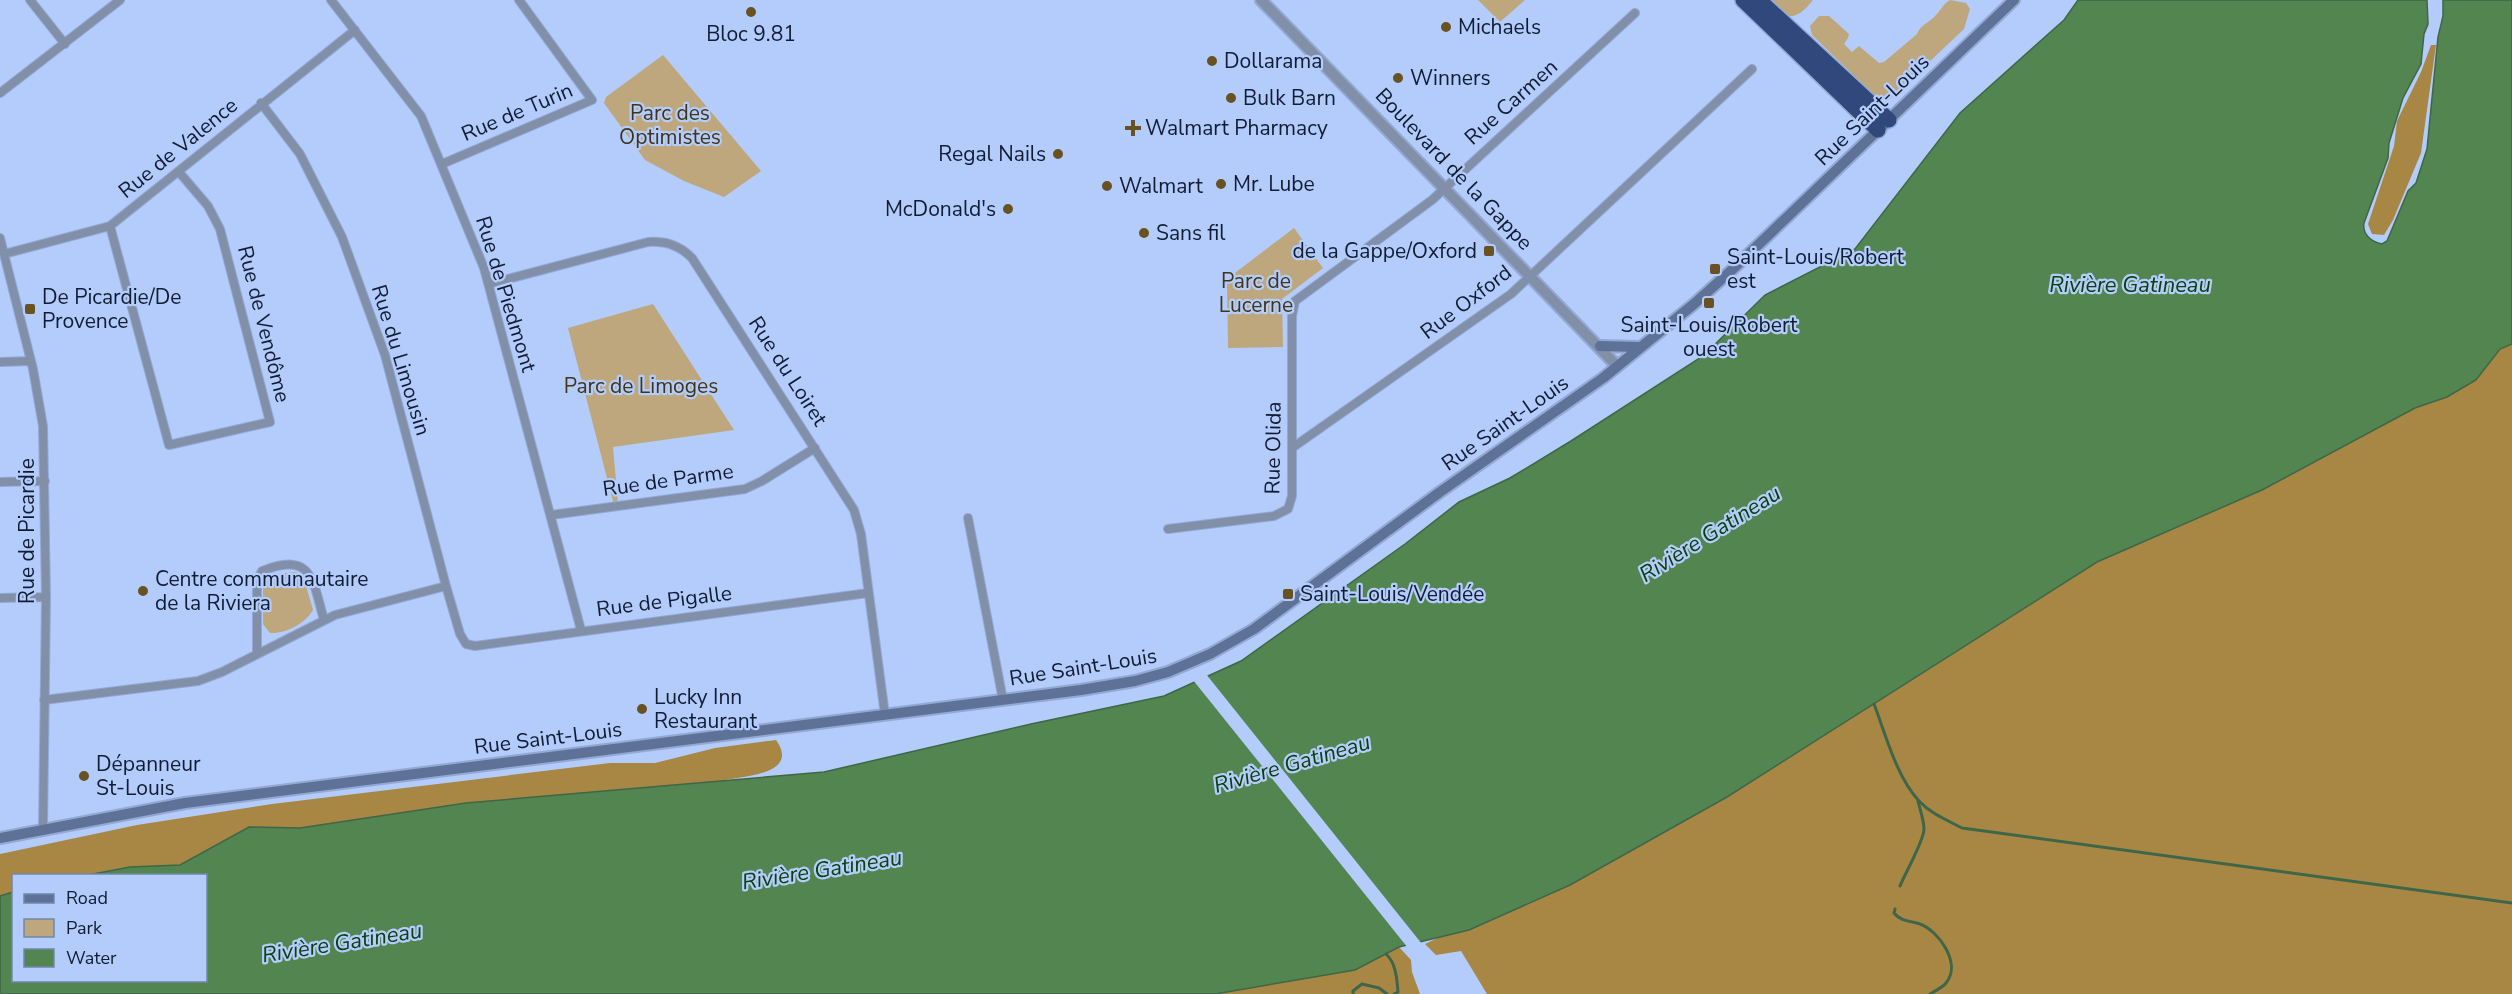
<svg xmlns="http://www.w3.org/2000/svg" width="2512" height="994" viewBox="0 0 2512 994" font-family="'Nunito Sans',sans-serif">
<style>
.green{fill:#bea77c}
.forest{fill:#a88745}
.water{fill:#538551;stroke:#3f6648;stroke-width:1.5}
.pier{fill:#b3ccfc}
.lines{fill:none;stroke-linecap:round;stroke-linejoin:round}
.stream{stroke:#3f6648;stroke-width:3}
.minor-casing{stroke:#93a9d4;stroke-width:10}
.tertiary-casing{stroke:#93a9d4;stroke-width:14}
.secondary-casing{stroke:#93a9d4;stroke-width:14}
.motorway-casing{stroke:#93a9d4;stroke-width:18}
.minor{stroke:#828fa8;stroke-width:8}
.tertiary{stroke:#828fa8;stroke-width:10}
.secondary{stroke:#5e7196;stroke-width:10}
.motorway{stroke:#30487b;stroke-width:15}
.poi-dot{fill:#695222;stroke:#b3ccfc;stroke-width:2}
.labels{text-anchor:middle;dominant-baseline:central;stroke-width:4.5;stroke-linejoin:round;paint-order:stroke}
.poi-label{font-size:21px;fill:#111c32;stroke:#b3ccfc;text-anchor:start}
.street-label{font-size:21px;fill:#111c32;stroke:#b3ccfc}
.park-label{font-size:21px;fill:#423416;stroke:#b3ccfc}
.water-label{font-size:22px;font-style:italic;fill:#09400c;stroke:#b3ccfc}
</style>
<rect width="100%" height="100%" fill="#b3ccfc"/>
<path class="green" d="M1478 0H1525L1500 22Z
M1763 0H1813C1793 25 1785 18 1763 0Z
M1950 0 1966 3 1970 9 1964 29 1890 99H1881L1875 96 1812 35 1810 26 1819 16H1829L1849 34 1848 38 1844 44 1852 52 1859 46 1879 63 1884 62 1917 34C1921 24 1929 23 1936 15 1941 10 1943 4 1950 0Z
M663 55 761 171 724 197 684 181 645 160 604 103 606 97Z
M1294 228 1323 268 1282 299 1283 347 1228 348 1227 279Z
M653 304 734 430 613 447 618 504 614 505 568 328Z
M296 572 304 579 313 610C306 623 286 634 270 633L263 624V585C268 572 284 574 296 572Z"/>
<path class="forest" d="M2431 45H2436L2421 153 2393 220 2384 235 2372 234 2368 224 2394 146 2397 121 2421 72Z
M2512 344V994H1487L1461 951 1436 955 1425 944 1442 936 1469 930 1570 885 1727 797 2097 562 2262 490 2415 408 2447 397 2476 380 2500 349Z
M776 740C801 775 742 776 720 781L466 803 300 828 249 827 180 865 130 867 88 875 14 876 13 892 0 896V854L137 825 272 804 610 763H655L715 748Z
M1399 947 1411 960 1412 972 1420 994H1215L1355 970Z"/>
<path class="water" d="M2078 0H2427L2428 24 2424 34 2421 64 2403 98 2389 143 2388 158 2364 223C2362 235 2372 242 2382 244L2387 241 2408 191 2416 183 2427 149 2438 37 2443 16V0H2512V344L2500 349 2476 380 2447 397 2415 408 2262 490 2097 562 1727 797 1570 885 1469 930 1399 947 1355 970 1215 994H0V896L13 892 14 980H206V876L88 875 130 867 180 865 249 827 300 828 466 803 824 772 1031 724 1164 696 1241 661 1405 544 1459 502 1510 478 1571 441 1703 356 1765 295 1855 249 1960 113 2064 20Z"/>
<path class="pier" d="M1206 674 1422 944 1408 948 1193 680Z"/>
<g class="lines">
<path class="stream" d="M1874 704C1886 735 1896 776 1919 801 1931 814 1947 820 1962 828L2512 903
M1900 886C1906 871 1924 841 1924 829 1924 820 1920 810 1918 801
M1895 909 1894 913C1901 922 1911 921 1920 924 1939 931 1962 964 1946 983 1943 987 1935 991 1930 994
M1386 954C1396 963 1397 979 1398 992L1394 994
M1353 994V991L1362 984 1379 988 1387 994"/>
<defs>
<path id="minor" d="M30 0 65 44
M331 0 421 116 484 268 581 630
M0 93 120 0
M261 103 300 154 342 237 385 355 446 586 460 634 466 644 475 646 868 593
M442 164 592 100 519 0
M110 226 169 445 270 422 220 229 208 206 179 172
M0 238 33 369 43 426 46 597 43 829
M4 254 110 226 355 30
M489 284 648 242C666 241 679 245 692 258L854 510 861 534 885 715
M0 362 31 361
M1292 448 1511 294 1752 69
M0 482 45 481
M551 515 745 489 762 481 815 448
M968 518 1003 700
M1168 529 1274 516 1288 509 1292 496V316L1295 301 1432 200 1635 13
M0 598 46 597
M257 654V581L262 571C313 550 313 582 324 620
M44 700 198 681 222 672 335 615 446 586"/>
<path id="tertiary" d="M1261 0 1617 366"/>
<path id="secondary" d="M1600 346 1640 347
M0 838 185 803 1081 690 1135 681 1168 672 1210 654 1254 629 1440 492 1603 378 1694 304 1733 269 2014 0"/>
<path id="motorway" d="M1743 0 1878 130
M1759 0 1889 120"/>
</defs>
<use href="#minor" class="minor-casing"/>
<use href="#tertiary" class="tertiary-casing"/>
<use href="#secondary" class="secondary-casing"/>
<use href="#motorway" class="motorway-casing"/>
<use href="#minor" class="minor"/>
<use href="#tertiary" class="tertiary"/>
<use href="#secondary" class="secondary"/>
<use href="#motorway" class="motorway"/>
</g>
<g class="poi-dot">
<circle cx="751" cy="12" r="6"/>
<circle cx="1446" cy="27" r="6"/>
<circle cx="1212" cy="61" r="6"/>
<circle cx="1398" cy="78" r="6"/>
<circle cx="1231" cy="98" r="6"/>
<path d="M1130 119h6v6h6v6h-6v6h-6v-6h-6v-6h6z"/>
<circle cx="1058" cy="154" r="6"/>
<circle cx="1221" cy="184" r="6"/>
<circle cx="1107" cy="186" r="6"/>
<circle cx="1008" cy="209" r="6"/>
<circle cx="1144" cy="233" r="6"/>
<rect x="1483" y="245" width="12" height="12" rx="3"/>
<rect x="1709" y="263" width="12" height="12" rx="3"/>
<rect x="1703" y="297" width="12" height="12" rx="3"/>
<rect x="24" y="303" width="12" height="12" rx="3"/>
<circle cx="143" cy="591" r="6"/>
<rect x="1282" y="588" width="12" height="12" rx="3"/>
<circle cx="642" cy="709" r="6"/>
<circle cx="84" cy="776" r="6"/>
</g>
<g class="labels">
<g class="poi-label">
<text x="1458" y="27">Michaels</text>
<text x="751" y="34" text-anchor="middle">Bloc 9.81</text>
<text x="1224" y="61">Dollarama</text>
<text x="1410" y="78">Winners</text>
<text x="1243" y="98">Bulk Barn</text>
<text x="1145" y="128">Walmart Pharmacy</text>
<text x="1046" y="154" text-anchor="end">Regal Nails</text>
<text x="1233" y="184">Mr. Lube</text>
<text x="1119" y="186">Walmart</text>
<text x="996" y="209" text-anchor="end">McDonald's</text>
<text x="1156" y="233">Sans fil</text>
<text x="1477" y="251" text-anchor="end">de la Gappe/Oxford</text>
<text x="1727" y="257">Saint-Louis/Robert<tspan x="1727" dy="24">est</tspan></text>
<text x="42" y="297">De Picardie/De<tspan x="42" dy="24">Provence</tspan></text>
<text x="1709" y="325" text-anchor="middle">Saint-Louis/Robert<tspan x="1709" dy="24">ouest</tspan></text>
<text x="155" y="579">Centre communautaire<tspan x="155" dy="24">de la Riviera</tspan></text>
<text x="1300" y="594">Saint-Louis/Vendée</text>
<text x="654" y="697">Lucky Inn<tspan x="654" dy="24">Restaurant</tspan></text>
<text x="96" y="764">Dépanneur<tspan x="96" dy="24">St-Louis</tspan></text>
</g>
<g class="street-label">
<text transform="translate(1511 102) rotate(-42)">Rue Carmen</text>
<text transform="translate(1872 110) rotate(-44)">Rue Saint-Louis</text>
<text transform="translate(517 112) rotate(-23)">Rue de Turin</text>
<text transform="translate(178 148) rotate(-39)">Rue de Valence</text>
<text transform="translate(1454 169) rotate(46)">Boulevard de la Gappe</text>
<text transform="translate(506 294) rotate(73)">Rue de Piedmont</text>
<text transform="translate(1466 302) rotate(-37)">Rue Oxford</text>
<text transform="translate(264 324) rotate(76)">Rue de Vendôme</text>
<text transform="translate(401 360) rotate(73)">Rue du Limousin</text>
<text transform="translate(788 371) rotate(57)">Rue du Loiret</text>
<text transform="translate(1505 423) rotate(-35)">Rue Saint-Louis</text>
<text transform="translate(1273 448) rotate(-89)">Rue Olida</text>
<text transform="translate(668 480) rotate(-8)">Rue de Parme</text>
<text transform="translate(27 531) rotate(-90)">Rue de Picardie</text>
<text transform="translate(664 601) rotate(-7)">Rue de Pigalle</text>
<text transform="translate(1083 667) rotate(-9)">Rue Saint-Louis</text>
<text transform="translate(548 738) rotate(-7)">Rue Saint-Louis</text>
</g>
<g class="park-label">
<text x="670" y="113">Parc des<tspan x="670" dy="24">Optimistes</tspan></text>
<text x="1256" y="281">Parc de<tspan x="1256" dy="24">Lucerne</tspan></text>
<text x="641" y="386">Parc de Limoges</text>
</g>
<g class="water-label">
<text x="2130" y="285">Rivière Gatineau</text>
<text transform="translate(1710 534) rotate(-32)">Rivière Gatineau</text>
<text transform="translate(1292 764) rotate(-16)">Rivière Gatineau</text>
<text transform="translate(822 870) rotate(-9)">Rivière Gatineau</text>
<text transform="translate(342 943) rotate(-9)">Rivière Gatineau</text>
</g>
</g>
<rect x="12" y="874" width="195" height="108" fill="#b3ccfc" stroke="#7286ab" stroke-width="1.5"/>
<rect x="24" y="894" width="30" height="9" fill="#5e7196" stroke="#7286ab" stroke-width="1.5"/>
<text x="66" y="904" font-size="18" fill="#111c32">Road</text>
<rect x="24" y="919" width="30" height="18" fill="#bea77c" stroke="#7286ab" stroke-width="1.5"/>
<text x="66" y="934" font-size="18" fill="#111c32">Park</text>
<rect x="24" y="949" width="30" height="18" fill="#538551" stroke="#7286ab" stroke-width="1.5"/>
<text x="66" y="964" font-size="18" fill="#111c32">Water</text>
</svg>
